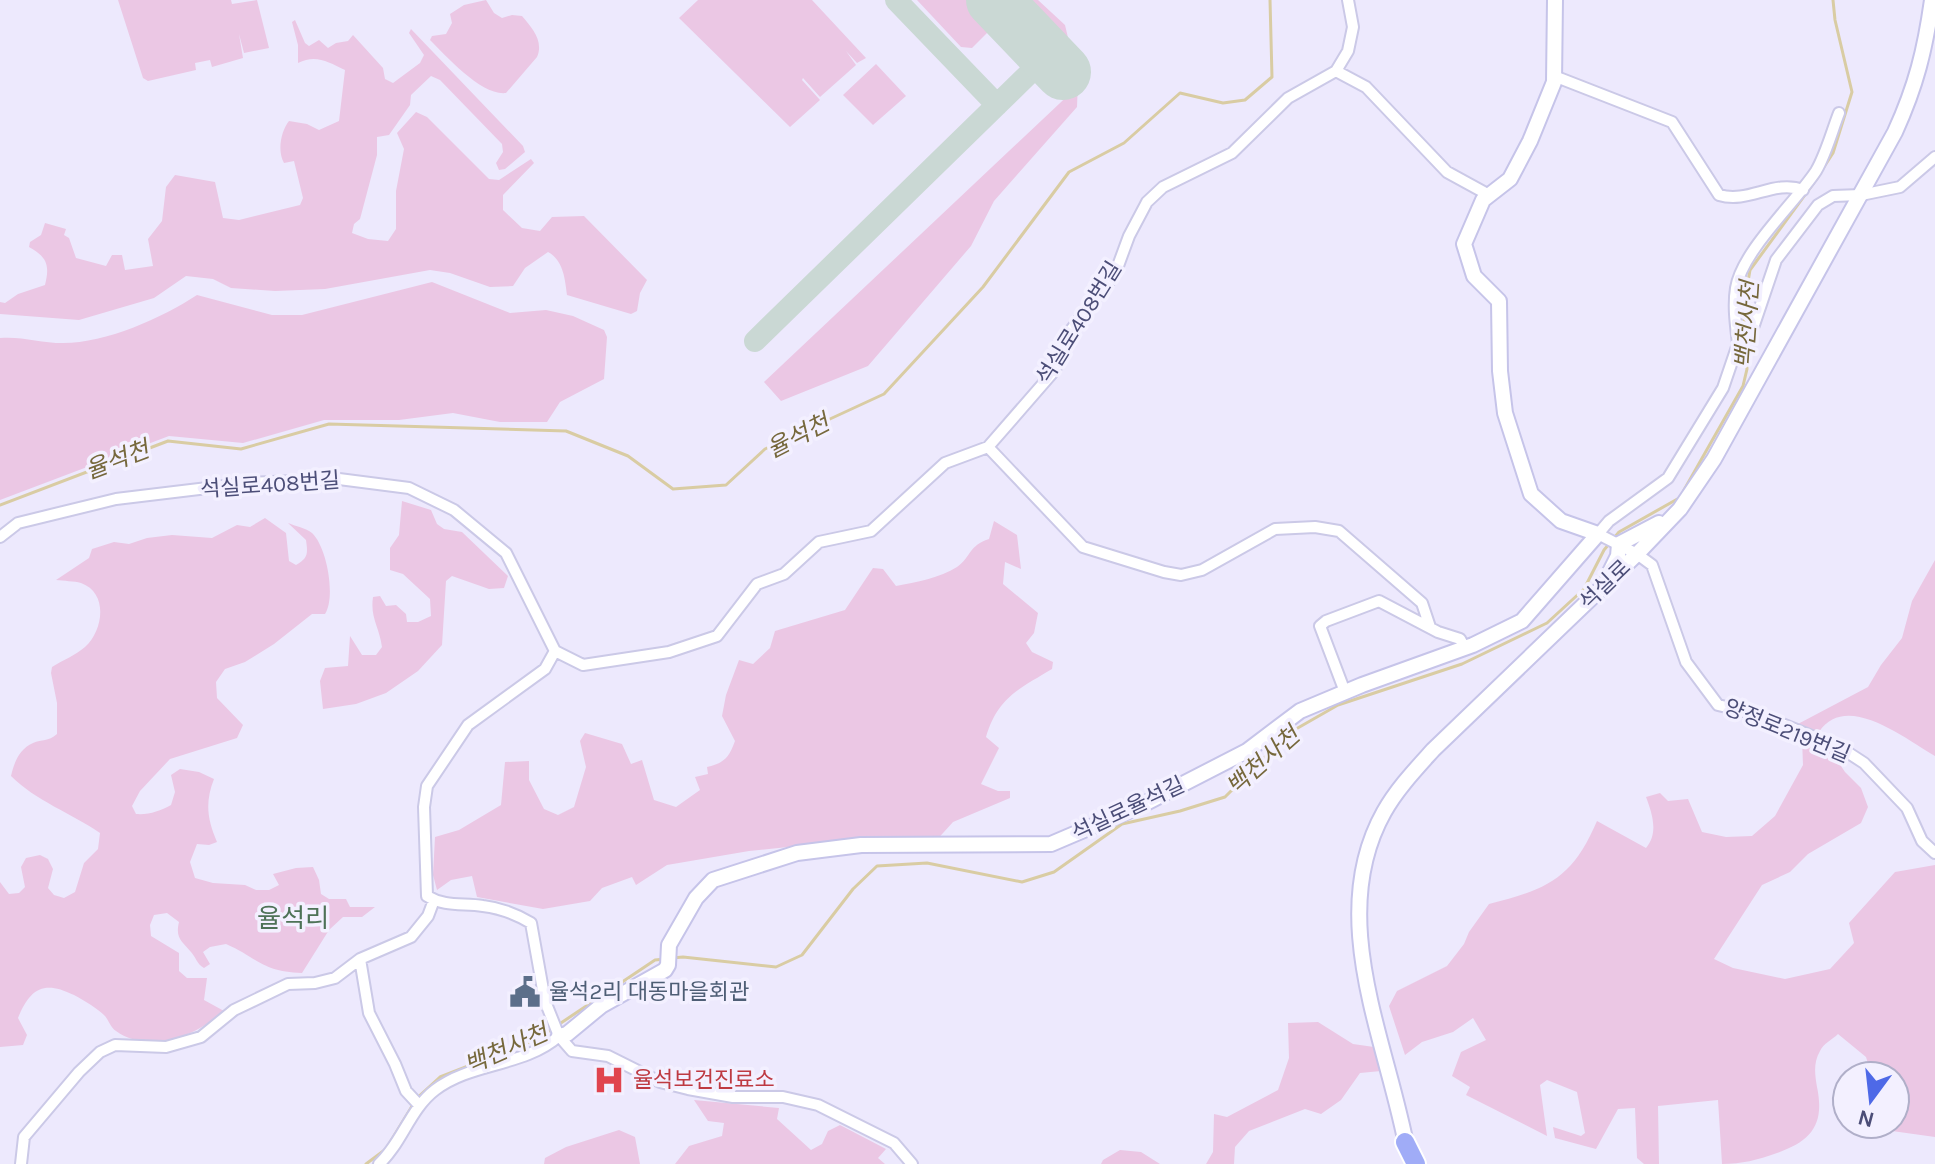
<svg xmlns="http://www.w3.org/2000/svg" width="1935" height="1164" viewBox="0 0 1935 1164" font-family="Karla,'Noto Sans KR',sans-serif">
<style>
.green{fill:#ebc7e4}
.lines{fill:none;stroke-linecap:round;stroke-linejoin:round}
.stream{stroke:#d9cca3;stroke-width:3}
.taxiway{stroke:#cad8d4;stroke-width:22}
.runway{stroke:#cad8d4;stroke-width:56}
.street-casing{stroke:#cbc9e7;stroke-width:14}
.secondary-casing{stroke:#c6c4e9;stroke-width:18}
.highway-casing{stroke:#fff;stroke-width:22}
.street{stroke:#fff;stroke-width:10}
.secondary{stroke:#fff;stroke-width:14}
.highway{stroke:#a0acf7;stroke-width:18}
.labels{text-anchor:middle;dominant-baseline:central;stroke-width:7;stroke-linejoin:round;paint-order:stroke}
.street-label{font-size:22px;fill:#4c4e78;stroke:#f3f0ff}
.service-label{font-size:22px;fill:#4e5e75;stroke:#f3f0ff;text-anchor:start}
.health-label{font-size:22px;fill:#be3a42;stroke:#f3f0ff;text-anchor:start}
.water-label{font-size:24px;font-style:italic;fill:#76683c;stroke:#f3f0ff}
.quarter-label{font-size:26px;fill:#4e7257;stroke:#f3f0ff}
</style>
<rect width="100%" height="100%" fill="#ede9fd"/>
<path class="green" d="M118 0H231L232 4 257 0 269 48 244 53 239 34 243 58 212 67 210 60 195 63 196 70 148 81 143 78Z
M486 0 494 13 502 18 512 15 522 16C532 28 544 41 537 57L506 93C482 96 447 57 430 40L432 36 446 34 452 23 450 14 464 5Z
M698 0H812L866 58 857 63 846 51 856 65 820 97 803 78 802 80 820 100 790 127 679 18Z
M917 0H968L989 22V31L972 48 961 47Z
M1021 0H1038L1065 25 1078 80 1077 107 994 201 971 246 868 366 781 401 764 382 1077 87 1067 49Z
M295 20 305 43 309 46 319 40 328 48 336 43 348 41 353 35 383 68 385 79 393 83 420 63 424 55 409 33 411 29 523 146 525 152 505 169 499 170 496 163 503 152 502 144 440 80 431 76 411 95 410 105 389 135 377 137V155L360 219 354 224 352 233 368 239 388 241 396 229V191L404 149 397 133 416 112 427 117 489 179 499 180 531 159 534 163 503 195V210L522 228 540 231 552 217 584 216 647 280 640 293 637 311 631 314 567 295C565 278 563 260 548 252L525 268 513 286 490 287 450 273 430 270 325 289 275 291 231 288 213 279 186 276 154 298 79 320 0 314V302L5 303 18 294 45 285C50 265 47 257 29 247L30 242 41 235 45 223 66 229 64 235 69 238 76 258 106 266 112 255H122L125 270 153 266 148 239 162 221 166 187 175 175 215 182 223 218 239 220 300 205 303 198 294 161 284 163C277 151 281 131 289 121L307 124 319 130 339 121 345 70C328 62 316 54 298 63V45L292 22Z
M876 64 906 96 873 125 843 95Z
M432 282 510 313 546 310 573 316 604 330 607 337 604 379 560 402 547 422H500L453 413 399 420H324L243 443 169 436 0 500V338C21 336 41 343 63 343 106 343 162 318 197 295L272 315H302Z
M402 501 431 510 437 524 444 529 462 532 508 576 504 588 489 589 452 576 446 581 442 645 418 671 386 693 356 704 323 709 320 681 325 668 348 666 350 636 362 655H376L382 647C379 626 370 618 373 597L380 596 386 606 396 605 406 614 407 622H418L431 616 430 599 403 574 390 570V548L399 535Z
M265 518 286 533 289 561 296 565C308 558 308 554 306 540L288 523C295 526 306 528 312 533 327 547 336 597 325 614H312L274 644 245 662 225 669 216 682 217 698 243 725 237 738 170 759 140 791 132 806 136 814C149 815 160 811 171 805L175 792 171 775 180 769 199 772 214 779C205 802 207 819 217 842L209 845 197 844 190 862 195 878 213 883 245 885 256 890H269L279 885 273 874 296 868 313 867 319 880 321 894 329 899H346L350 907H375L362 917H343L329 930 302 973C262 972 258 958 226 944L210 947 203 952 210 964 204 968C196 963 197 959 191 952 182 941 175 938 179 922L167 913 154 915 150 925 151 936 179 953V971L187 978H207L204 1000 224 1011C198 1035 149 1055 116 1031 111 1028 109 1021 105 1016 97 1008 85 1001 74 995 44 980 30 988 18 1018L27 1035 23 1045 0 1047V882L9 894 19 893 25 887 21 867 26 858 40 855 48 859 53 869 48 888 54 895 64 898 75 892 84 863 98 849 100 833C71 813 36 801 11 776 14 763 19 749 33 743 42 739 48 742 57 734V703L51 673 52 667C63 660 76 655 85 647 103 631 109 593 81 583 74 581 64 581 56 580L89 558 92 549 114 542 129 544 147 538 172 535 212 538 237 525 250 527Z
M994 521 1017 535 1021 569 1005 562 1003 584 1038 613 1034 633 1026 643 1032 652 1053 662 1052 669C1019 689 998 697 986 737L999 748 981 784 998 791H1010V798L953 822 934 843 854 840 749 851 667 865 636 885 632 877 602 888 590 901 543 909 477 897 472 876 451 880 437 890 433 875 435 837 459 830 501 805 505 762 529 761V780L544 809 558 815 574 807 586 767 580 741 585 733 622 744 631 764 642 760 654 800 676 807 700 790 695 777 708 774 707 767C724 763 729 758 735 741L722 716 726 695 739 660 753 664 770 648 775 631 845 610 873 568 883 569 896 586C916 582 940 578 957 567 972 556 968 546 989 539Z
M1935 560V756C1905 739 1846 691 1819 732L1796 725 1868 687 1881 665 1902 638 1912 601Z
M1802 738 1831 751 1845 772 1861 788 1868 807 1861 823 1808 854 1790 872 1762 885 1714 959 1733 968 1785 979 1830 969 1854 943 1849 923 1895 872 1935 865V1137L1892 1131 1858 1132 1857 1124H1895V1076H1872L1866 1057 1838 1034C1833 1039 1823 1044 1820 1051 1813 1063 1815 1075 1817 1087 1825 1125 1811 1141 1777 1153 1757 1160 1742 1164 1722 1164L1718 1100 1658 1106 1659 1164H1644L1637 1158 1635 1108 1618 1109 1596 1149 1555 1138 1553 1127 1581 1136 1585 1133 1577 1092 1547 1080 1540 1085 1547 1136 1466 1095 1470 1087 1452 1076 1461 1052 1486 1040 1473 1018 1453 1032 1422 1042 1405 1055 1389 1006 1397 991 1447 966 1464 944 1469 932 1489 904C1548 889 1572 879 1597 821L1646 848C1659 833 1652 813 1646 797L1660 793 1668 801 1688 799 1702 832 1726 837 1752 836 1775 816 1803 765Z
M1318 1022 1353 1044 1374 1047 1381 1071 1360 1073 1341 1100 1321 1114 1305 1109 1249 1131 1235 1147 1234 1164H1206L1213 1152 1214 1114 1227 1117 1278 1090 1289 1058 1288 1023Z
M694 1100 779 1108 777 1119 811 1150 822 1144 828 1131 840 1125 886 1149 878 1158 885 1164H675L689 1146 722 1136 724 1123 708 1121Z
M619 1130 635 1137 640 1164H544L545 1158 566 1147Z
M1120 1150 1141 1152 1160 1164H1101L1103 1160Z"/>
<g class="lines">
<path class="stream" d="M1822 170 1833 153 1852 92 1835 20 1833 0
M1745 330 1743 311 1750 270 1818 177
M1684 490 1743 386 1747 369 1745 342
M0 505 168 441 241 449 329 424 566 431 628 456 673 489 726 485 765 449 884 394 983 287 1069 172 1124 143 1180 93 1223 103 1245 100 1272 77 1270 0
M672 958 683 957 776 967 802 955 853 889 877 866 927 863 1022 882 1054 872 1122 824 1180 811 1225 797 1289 733 1338 705 1462 664 1547 623 1584 589 1604 550 1619 532 1681 497
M366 1164 386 1149 417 1098 440 1077 537 1039 655 960 665 959"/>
<path class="taxiway" d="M896 0 997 105
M755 341 1047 56"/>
<path class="runway" d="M994 0 1063 72"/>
<defs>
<path id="street" d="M1336 71 1366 87 1447 172 1489 195
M1554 76 1672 122 1719 195C1749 204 1774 179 1803 190
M1935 157 1900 187 1861 195 1833 196 1818 205 1776 260 1754 325 1738 344 1723 388 1668 478 1609 521 1598 534 1637 554 1652 565 1686 662 1718 705 1760 715 1841 748 1864 763 1907 808 1922 841 1935 853
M1738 344C1736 326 1733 306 1736 288 1742 251 1795 203 1816 171 1826 154 1832 131 1839 113
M988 447 1083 547 1164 572 1181 575 1202 570 1275 529 1315 527 1339 531 1422 603 1430 627
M0 537 18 523 116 499 249 483 339 479 409 488 454 510 506 553 555 651 583 665 669 652 717 636 757 584 784 574 819 542 871 531 945 463 988 447 1055 370 1067 335 1115 274 1129 236 1147 202 1163 187 1232 153 1288 98 1336 71 1348 51 1353 27 1348 0
M555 651 545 669 468 725 427 786 424 807 427 896C445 907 462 903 483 906 500 908 516 914 531 923L545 1001 559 1036
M1345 692 1320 626 1326 621 1379 601 1438 632 1460 639 1465 648
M360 959 369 1013 395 1064 406 1091 419 1105
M559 1036 572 1051 608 1056 660 1082 688 1089 733 1097H783L818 1105 894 1143 912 1164
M21 1164 24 1137 79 1072 100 1052 115 1045 166 1047 201 1037 234 1010 288 984 315 983 335 978 360 959 411 937 428 916 434 900
M379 1164C402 1143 410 1109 435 1090 471 1062 524 1067 559 1036"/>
<path id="secondary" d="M1608 576 1618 556 1619 544 1659 523
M559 1036 567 1034 601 1006 665 970 668 965 669 945 696 898 713 880 797 853 861 845 1051 844 1140 806 1247 751 1300 711 1362 685 1473 645 1522 621 1598 534 1561 521 1531 494 1505 413 1500 371 1499 301 1474 276 1464 244 1483 200 1510 179 1530 141 1554 82 1555 0
M1407 1149C1387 1041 1325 917 1384 812 1397 789 1415 770 1433 750L1637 554 1680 509 1714 459 1895 132C1916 86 1925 50 1932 0"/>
<path id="highway" d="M1405 1142 1416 1164"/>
</defs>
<use href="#street" class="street-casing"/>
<use href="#secondary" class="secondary-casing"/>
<use href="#highway" class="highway-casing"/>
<use href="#street" class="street"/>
<use href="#secondary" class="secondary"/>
<use href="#highway" class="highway"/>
</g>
<defs>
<symbol id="civic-bare" viewBox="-9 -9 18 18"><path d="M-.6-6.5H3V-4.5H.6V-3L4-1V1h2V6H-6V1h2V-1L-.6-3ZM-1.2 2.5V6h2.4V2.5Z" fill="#5c6f8a" stroke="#f3f0ff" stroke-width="2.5" paint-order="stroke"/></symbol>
<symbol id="hospital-bare" viewBox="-9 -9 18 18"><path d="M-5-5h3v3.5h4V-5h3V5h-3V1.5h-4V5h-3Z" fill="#e0444e" stroke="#f3f0ff" stroke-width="2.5" paint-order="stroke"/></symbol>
</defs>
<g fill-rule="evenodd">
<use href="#civic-bare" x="503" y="970" width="44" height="44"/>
<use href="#hospital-bare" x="587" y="1058" width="44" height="44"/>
</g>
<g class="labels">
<g class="street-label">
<text transform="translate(1079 323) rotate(-58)">석실로408번길</text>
<text transform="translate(270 485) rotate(-4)">석실로408번길</text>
<text transform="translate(1605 585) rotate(-44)">석실로</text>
<text transform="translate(1787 731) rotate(22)">양정로219번길</text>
<text transform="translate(1128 809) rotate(-25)">석실로율석길</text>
</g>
<g class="service-label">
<text x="549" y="992">율석2리 대동마을회관</text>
</g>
<g class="health-label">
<text x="633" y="1080">율석보건진료소</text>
</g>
<g class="water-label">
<text transform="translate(1747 325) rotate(-86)">백천사천</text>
<text transform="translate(798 436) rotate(-27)">율석천</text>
<text transform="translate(117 460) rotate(-21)">율석천</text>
<text transform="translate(1263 761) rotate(-42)">백천사천</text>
<text transform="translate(506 1049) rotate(-24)">백천사천</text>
</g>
<g class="quarter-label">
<text x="293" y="918">율석리</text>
</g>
</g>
<g transform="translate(1871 1100) rotate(195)"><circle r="38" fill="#f3f0ff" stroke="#b0afc9" stroke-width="2"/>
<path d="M0-6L14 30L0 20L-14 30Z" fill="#4e69e7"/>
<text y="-12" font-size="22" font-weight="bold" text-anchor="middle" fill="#4c4e78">N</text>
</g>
</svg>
